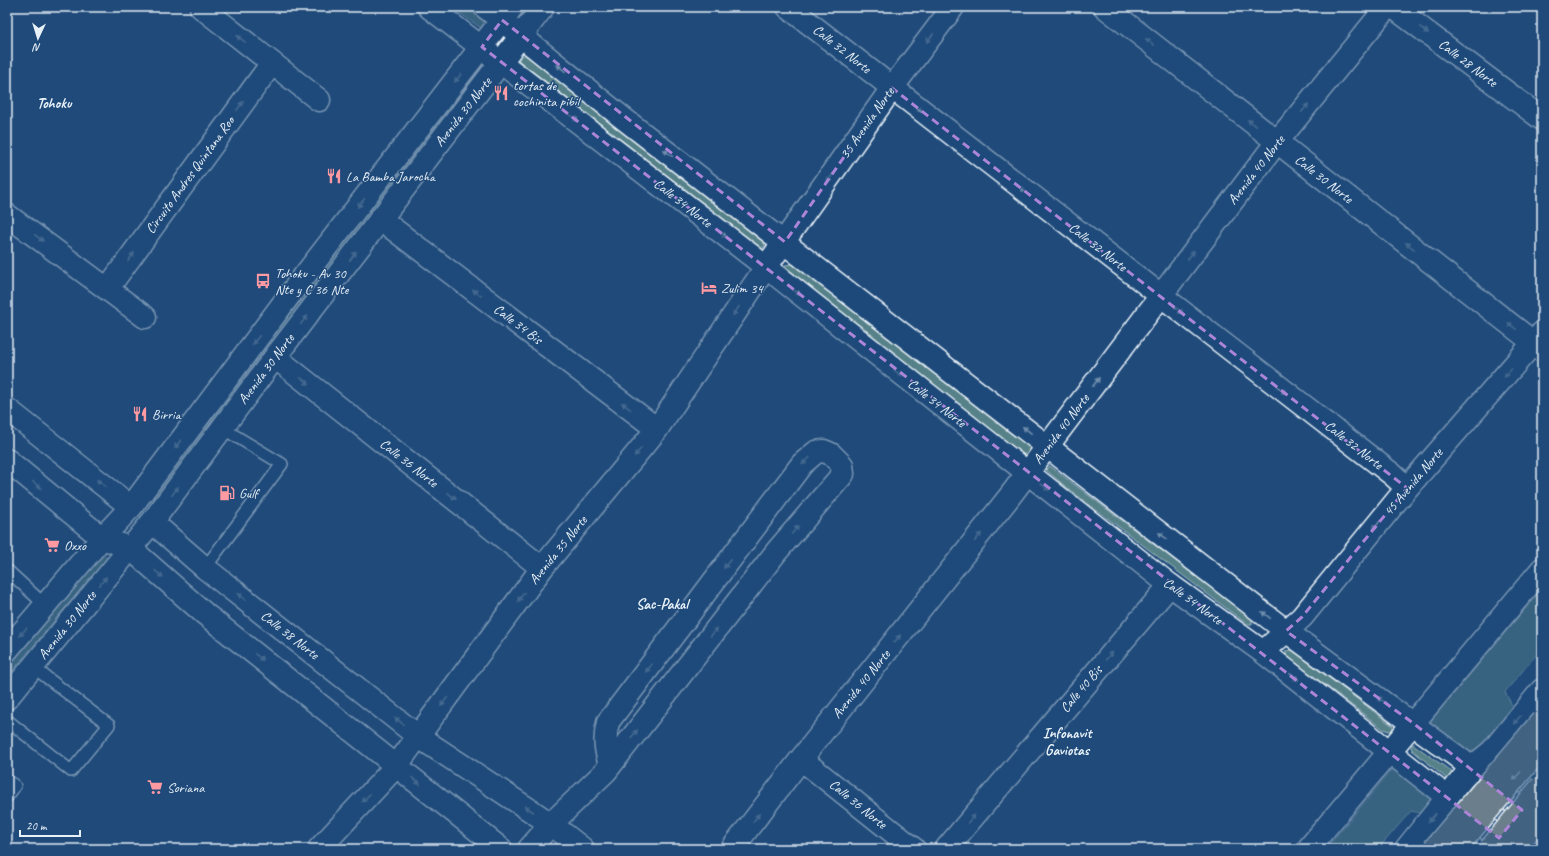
<svg xmlns="http://www.w3.org/2000/svg" width="1549" height="856" viewBox="0 0 1549 856" font-family="Caveat,sans-serif">
<style>
.green{fill:#568189;stroke:#9fb9c0}
.lines{fill:none;stroke-linecap:round;stroke-linejoin:round}
.service-casing{stroke:#e8f1f8;stroke-width:14}
.minor-casing{stroke:#e8f1f8;stroke-width:25}
.tertiary-casing{stroke:#e8f1f8;stroke-width:25}
.secondary-casing{stroke:#e8f1f8;stroke-width:25}
.service{stroke:#1f4a7a;stroke-width:11}
.minor{stroke:#1f4a7a;stroke-width:22}
.tertiary{stroke:#1f4a7a;stroke-width:22}
.secondary{stroke:#1f4a7a;stroke-width:22}
.trunk-bridge-casing{stroke:#e8f1f8;stroke-width:25;stroke-linecap:butt}
.trunk-bridge{stroke:#6b7e8b;stroke-width:22}
.oneway{fill:#6f8dac}
.oneway2{fill:#c2ced7}
.marked{fill:none;stroke:#ac85d9;stroke-width:3;stroke-dasharray:8 5;stroke-linejoin:round}
.labels{text-anchor:middle;dominant-baseline:central;stroke-width:3;stroke-linejoin:round;paint-order:stroke}
.street-label{font-size:14px;fill:#e8f1f8;stroke:#1f4a7a}
.poi-label{font-size:14px;fill:#e8f1f8;stroke:#1f4a7a;text-anchor:start}
.neighbourhood-label{font-size:15px;font-weight:bold;fill:#e8f1f8;stroke:#1f4a7a}
</style>
<rect width="100%" height="100%" fill="#1f4a7a"/>
<filter id="ink" filterUnits="userSpaceOnUse"><feTurbulence type="fractalNoise" baseFrequency=".025" numOctaves="2"/><feDisplacementMap in="SourceGraphic" scale="8" xChannelSelector="R" yChannelSelector="G"/><feConvolveMatrix kernelMatrix="1 2 1 2 8 2 1 2 1" color-interpolation-filters="sRGB"/></filter>
<g filter="url(#ink)">
<path class="green" d="M451 7H466L490 24 485 31Z
M525 55 763 241 765 245 762 249 755 245 519 61V56Z
M481 63 484 65 482 70 154 501 152 502 149 500Z
M792 264 1032 449 1027 457 786 271 785 265Z
M1050 466 1252 619V624H1247L1066 487 1046 470Z
M103 554 107 558 7 677V669Z
M1542 589V648L1505 692 1514 709 1480 749 1468 753 1429 721Z
M1292 650 1393 726 1392 732 1383 729 1287 656 1285 651Z
M1413 744 1452 772 1454 776 1451 779H1447L1412 750 1411 747Z
M1393 768 1434 801 1424 814 1411 811 1378 849H1328V846Z"/>
<g class="lines">
<defs>
<path id="service" d="M205 568 282 464 222 428
M7 570 46 606
M7 720 71 771 109 725 33 667
M7 780 15 786 7 797"/>
<path id="minor" d="M201 7 319 100
M788 7 1393 475 1407 488
M1105 7 1534 343 1542 351
M1393 7 1542 119
M7 215 145 317
M380 219 657 429
M108 288 272 63
M275 357 542 568
M1263 652 1302 617 1407 488 1542 333
M801 759 914 849
M319 849 397 765 542 568 657 429 766 267 892 88 953 7
M529 849 551 824 606 771 777 551 843 474 842 465 831 454 824 451 816 452 802 464 608 722C604 738 605 749 610 765
M732 849 801 759 1010 496 1276 143 1387 7
M946 849 1170 585
M1308 849 1542 569"/>
<path id="tertiary" d="M7 650 102 538 131 507 288 297 512 7
M7 698 152 522 275 357 543 7"/>
<path id="secondary" d="M429 7 752 256 1170 585 1263 652 1513 849
M485 7 624 119 1286 631 1459 758 1537 822
M7 409 131 507
M7 460 102 538 130 548 205 614 501 849
M152 522 205 568 419 737 551 824 583 849
M1406 849 1471 768 1492 751 1542 690
M1531 849 1542 835"/>
</defs>
<use href="#service" class="service-casing"/>
<use href="#minor" class="minor-casing"/>
<use href="#tertiary" class="tertiary-casing"/>
<use href="#secondary" class="secondary-casing"/>
<use href="#service" class="service"/>
<use href="#minor" class="minor"/>
<use href="#tertiary" class="tertiary"/>
<use href="#secondary" class="secondary"/>
<defs>
<path id="trunk-bridge" d="M1434 849 1542 721
M1455 849 1542 746
M1490 849 1542 786
M1513 849 1542 815"/>
</defs>
<use href="#trunk-bridge" class="trunk-bridge-casing"/>
<use href="#trunk-bridge" class="trunk-bridge"/>
</g>
<defs><path id="oneway-solid" d="M-6-.8H1V-3.2L6.5 0L1 3.2V.8H-6Z"/></defs>
<g class="oneway">
<use href="#oneway-solid" transform="translate(1424 30) rotate(37)"/>
<use href="#oneway-solid" transform="translate(930 38) rotate(127)"/>
<use href="#oneway-solid" transform="translate(241 39) rotate(-142)"/>
<use href="#oneway-solid" transform="translate(1150 42) rotate(-142)"/>
<use href="#oneway-solid" transform="translate(561 68) rotate(-141)"/>
<use href="#oneway-solid" transform="translate(458 78) rotate(128)"/>
<use href="#oneway-solid" transform="translate(240 106) rotate(-54)"/>
<use href="#oneway-solid" transform="translate(918 108) rotate(38)"/>
<use href="#oneway-solid" transform="translate(1305 108) rotate(-51)"/>
<use href="#oneway-solid" transform="translate(574 118) rotate(38)"/>
<use href="#oneway-solid" transform="translate(1252 123) rotate(-142)"/>
<use href="#oneway-solid" transform="translate(668 153) rotate(-143)"/>
<use href="#oneway-solid" transform="translate(830 178) rotate(125)"/>
<use href="#oneway-solid" transform="translate(1021 188) rotate(38)"/>
<use href="#oneway-solid" transform="translate(361 203) rotate(128)"/>
<use href="#oneway-solid" transform="translate(722 234) rotate(37)"/>
<use href="#oneway-solid" transform="translate(39 238) rotate(36)"/>
<use href="#oneway-solid" transform="translate(1410 246) rotate(-142)"/>
<use href="#oneway-solid" transform="translate(1191 255) rotate(-53)"/>
<use href="#oneway-solid" transform="translate(353 256) rotate(-54)"/>
<use href="#oneway-solid" transform="translate(131 257) rotate(-54)"/>
<use href="#oneway-solid" transform="translate(796 292) rotate(38)"/>
<use href="#oneway-solid" transform="translate(477 293) rotate(-143)"/>
<use href="#oneway-solid" transform="translate(1179 310) rotate(38)"/>
<use href="#oneway-solid" transform="translate(736 311) rotate(124)"/>
<use href="#oneway-solid" transform="translate(304 320) rotate(-52)"/>
<use href="#oneway-solid" transform="translate(1512 326) rotate(-142)"/>
<use href="#oneway-solid" transform="translate(256 340) rotate(127)"/>
<use href="#oneway-solid" transform="translate(898 373) rotate(38)"/>
<use href="#oneway-solid" transform="translate(1508 373) rotate(131)"/>
<use href="#oneway-solid" transform="translate(305 381) rotate(38)"/>
<use href="#oneway-solid" transform="translate(1096 382) rotate(-53)"/>
<use href="#oneway-solid" transform="translate(1282 390) rotate(38)"/>
<use href="#oneway-solid" transform="translate(626 406) rotate(-143)"/>
<use href="#oneway-solid" transform="translate(1027 430) rotate(-142)"/>
<use href="#oneway-solid" transform="translate(178 444) rotate(127)"/>
<use href="#oneway-solid" transform="translate(638 452) rotate(130)"/>
<use href="#oneway-solid" transform="translate(806 461) rotate(138)"/>
<use href="#oneway-solid" transform="translate(101 483) rotate(-142)"/>
<use href="#oneway-solid" transform="translate(37 485) rotate(39)"/>
<use href="#oneway-solid" transform="translate(1045 487) rotate(38)"/>
<use href="#oneway-solid" transform="translate(175 491) rotate(-54)"/>
<use href="#oneway-solid" transform="translate(452 496) rotate(38)"/>
<use href="#oneway-solid" transform="translate(1377 525) rotate(129)"/>
<use href="#oneway-solid" transform="translate(795 530) rotate(-49)"/>
<use href="#oneway-solid" transform="translate(1163 536) rotate(-142)"/>
<use href="#oneway-solid" transform="translate(978 537) rotate(-51)"/>
<use href="#oneway-solid" transform="translate(727 564) rotate(127)"/>
<use href="#oneway-solid" transform="translate(159 574) rotate(41)"/>
<use href="#oneway-solid" transform="translate(103 581) rotate(-51)"/>
<use href="#oneway-solid" transform="translate(242 597) rotate(-142)"/>
<use href="#oneway-solid" transform="translate(521 597) rotate(126)"/>
<use href="#oneway-solid" transform="translate(1266 615) rotate(-142)"/>
<use href="#oneway-solid" transform="translate(23 632) rotate(131)"/>
<use href="#oneway-solid" transform="translate(714 632) rotate(-52)"/>
<use href="#oneway-solid" transform="translate(897 639) rotate(-51)"/>
<use href="#oneway-solid" transform="translate(1109 656) rotate(-50)"/>
<use href="#oneway-solid" transform="translate(259 657) rotate(38)"/>
<use href="#oneway-solid" transform="translate(649 668) rotate(127)"/>
<use href="#oneway-solid" transform="translate(1294 677) rotate(38)"/>
<use href="#oneway-solid" transform="translate(1382 700) rotate(-144)"/>
<use href="#oneway-solid" transform="translate(444 702) rotate(126)"/>
<use href="#oneway-solid" transform="translate(1517 720) rotate(130)"/>
<use href="#oneway-solid" transform="translate(399 721) rotate(-142)"/>
<use href="#oneway-solid" transform="translate(634 734) rotate(-52)"/>
<use href="#oneway-solid" transform="translate(416 781) rotate(39)"/>
<use href="#oneway-solid" transform="translate(366 798) rotate(133)"/>
<use href="#oneway-solid" transform="translate(529 809) rotate(-147)"/>
<use href="#oneway-solid" transform="translate(756 818) rotate(-53)"/>
<use href="#oneway-solid" transform="translate(1432 818) rotate(128)"/>
<use href="#oneway-solid" transform="translate(971 819) rotate(-50)"/>
</g>
<use class="oneway2" href="#oneway-solid" transform="translate(1517 776) rotate(130)"/>
</g>
<path d="M0 0H1549V856H0ZM502 20 785 242 892 88 1407 488 1302 617 1286 631 1413 723 1522 810 1499 838 482 47Z" fill="#1f4a7a" fill-opacity=".55" fill-rule="evenodd"/>
<path class="marked" d="M502 20 785 242 892 88 1407 488 1302 617 1286 631 1413 723 1522 810 1499 838 482 47Z"/>
<defs>
<symbol id="restaurant-bare" viewBox="-9 -9 18 18"><path d="M-5-6h1v4h1v-4h1v4h1v-4h1v5L-1.5 .5V6h-2V.5L-5-1ZM5-6V6H3V1.5H1.5Q1.5-4 5-6Z" fill="#ff9aa2" stroke="#1f4a7a" stroke-width="2.5" paint-order="stroke"/></symbol>
<symbol id="bus-bare" viewBox="-9 -9 18 18"><path d="M-5-6H5V4H4V6H2V4H-2V6H-4V4H-5ZM-3.5-4V0h7V-4ZM-3.5 1.2v1.5H-2V1.2ZM2 1.2v1.5H3.5V1.2Z" fill="#ff9aa2" stroke="#1f4a7a" stroke-width="2.5" paint-order="stroke"/></symbol>
<symbol id="hotel-bare" viewBox="-9 -9 18 18"><path d="M-6-4.5h1.5V1H6V5H4.5V3h-9V5H-6ZM-4 0a1.8 1.8 0 1 1 3.6 0ZM.5 0V-2.5h3Q6-2.5 6 0Z" fill="#ff9aa2" stroke="#1f4a7a" stroke-width="2.5" paint-order="stroke"/></symbol>
<symbol id="fuel-bare" viewBox="-9 -9 18 18"><path d="M-5.5-6h7V0h2V4h1.3V-2.5L3-4.5l.8-.8L6-3V5H2.5V1h-1V6h-7ZM-4.2-4.7v3.2H.2V-4.7Z" fill="#ff9aa2" stroke="#1f4a7a" stroke-width="2.5" paint-order="stroke"/></symbol>
<symbol id="supermarket-bare" viewBox="-9 -9 18 18"><path d="M-6-5.5h2.5l.6 2H6L4.5 2H-2.5L-4.4-4H-6ZM-1.5 3.2a1.3 1.3 0 1 0 .1 0ZM3 3.2a1.3 1.3 0 1 0 .1 0Z" fill="#ff9aa2" stroke="#1f4a7a" stroke-width="2.5" paint-order="stroke"/></symbol>
</defs>
<g fill-rule="evenodd">
<use href="#restaurant-bare" x="490" y="82" width="22" height="22"/>
<use href="#restaurant-bare" x="323" y="165" width="22" height="22"/>
<use href="#bus-bare" x="252" y="270" width="22" height="22"/>
<use href="#hotel-bare" x="698" y="277" width="22" height="22"/>
<use href="#restaurant-bare" x="129" y="403" width="22" height="22"/>
<use href="#fuel-bare" x="216" y="482" width="22" height="22"/>
<use href="#supermarket-bare" x="41" y="534" width="22" height="22"/>
<use href="#supermarket-bare" x="144" y="776" width="22" height="22"/>
</g>
<g class="labels">
<g class="street-label">
<text transform="translate(842 49) rotate(38)">Calle 32 Norte</text>
<text transform="translate(1468 63) rotate(37)">Calle 28 Norte</text>
<text transform="translate(463 112) rotate(-52)">Avenida 30 Norte</text>
<text transform="translate(867 123) rotate(-55)">35 Avenida Norte</text>
<text transform="translate(1256 170) rotate(-52)">Avenida 40 Norte</text>
<text transform="translate(190 175) rotate(-54)">Circuito Andres Quintana Roo</text>
<text transform="translate(1324 179) rotate(38)">Calle 30 Norte</text>
<text transform="translate(683 203) rotate(38)">Calle 34 Norte</text>
<text transform="translate(1098 247) rotate(38)">Calle 32 Norte</text>
<text transform="translate(518 324) rotate(37)">Calle 34 Bis</text>
<text transform="translate(266 369) rotate(-53)">Avenida 30 Norte</text>
<text transform="translate(937 403) rotate(38)">Calle 34 Norte</text>
<text transform="translate(1061 429) rotate(-53)">Avenida 40 Norte</text>
<text transform="translate(1354 445) rotate(38)">Calle 32 Norte</text>
<text transform="translate(409 463) rotate(38)">Calle 36 Norte</text>
<text transform="translate(1413 482) rotate(-50)">45 Avenida Norte</text>
<text transform="translate(558 550) rotate(-51)">Avenida 35 Norte</text>
<text transform="translate(1193 601) rotate(36)">Calle 34 Norte</text>
<text transform="translate(67 625) rotate(-51)">Avenida 30 Norte</text>
<text transform="translate(290 635) rotate(38)">Calle 38 Norte</text>
<text transform="translate(861 684) rotate(-51)">Avenida 40 Norte</text>
<text transform="translate(1081 689) rotate(-50)">Calle 40 Bis</text>
<text transform="translate(858 804) rotate(39)">Calle 36 Norte</text>
</g>
<g class="poi-label">
<text x="513" y="85">tortas de<tspan x="513" dy="16">cochinita pibil</tspan></text>
<text x="346" y="176">La Bamba Jarocha</text>
<text x="275" y="273">Tohoku - Av 30<tspan x="275" dy="16">Nte y C 36 Nte</tspan></text>
<text x="721" y="288">Zulim 34</text>
<text x="152" y="414">Birria</text>
<text x="239" y="493">Gulf</text>
<text x="64" y="545">Oxxo</text>
<text x="167" y="787">Soriana</text>
</g>
<g class="neighbourhood-label">
<text x="54" y="103">Tohoku</text>
<text x="662" y="604">Sac-Pakal</text>
<text x="1067" y="733">Infonavit<tspan x="1067" dy="17">Gaviotas</tspan></text>
</g>
</g>
<rect width="1549" height="856" fill="none" stroke="#1f4a7a" stroke-width="24"/>
<rect x="12" y="12" width="1525" height="832" fill="none" stroke="#e8f1f8" stroke-width="1.5" filter="url(#ink)"/>
<g transform="translate(38 38) rotate(184)" stroke="#1f4a7a" stroke-width="3" paint-order="stroke">
<path d="M0-3L7 15L0 10L-7 15Z" fill="#e8f1f8"/>
<text y="-6" font-size="11" font-weight="bold" text-anchor="middle" fill="#e8f1f8">N</text>
</g>
<path d="M20 830v6h60v-6" fill="none" stroke="#e8f1f8" stroke-width="2"/>
<text x="26" y="830" font-size="12" fill="#e8f1f8" stroke="#1f4a7a" stroke-width="3" paint-order="stroke">20 m</text>
</svg>
